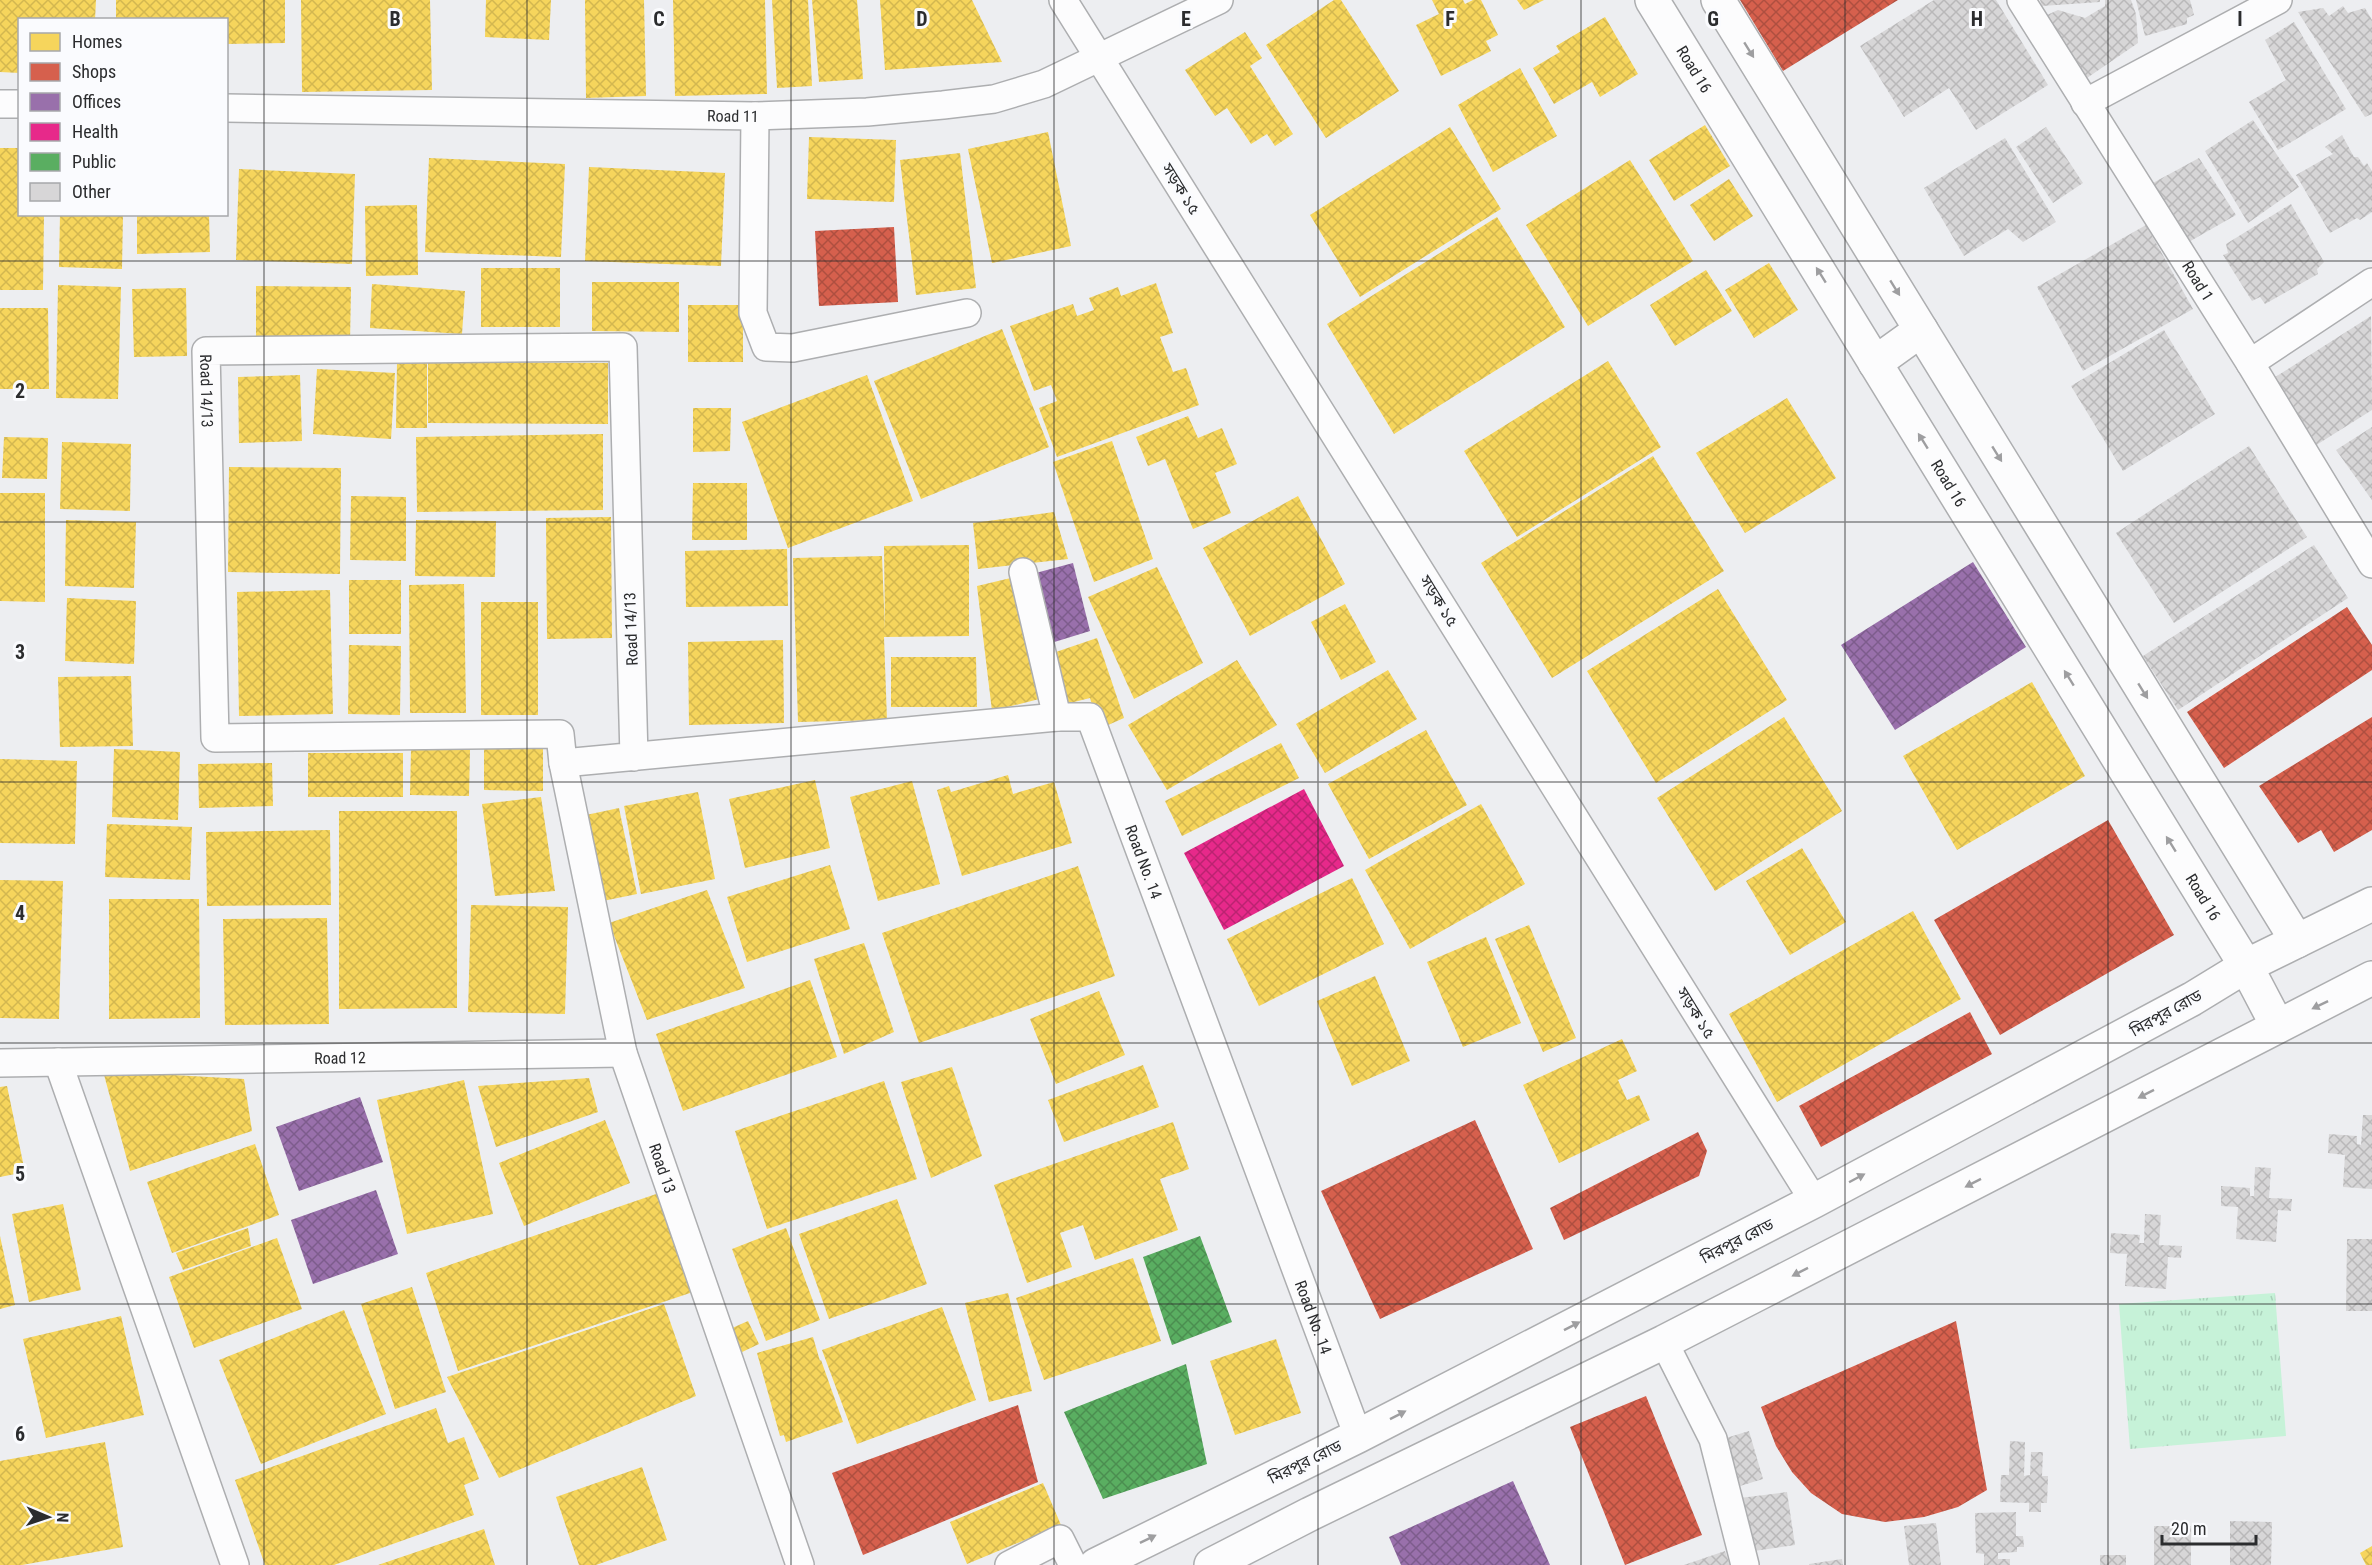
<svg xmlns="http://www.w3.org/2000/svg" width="2372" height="1565" viewBox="0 0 2372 1565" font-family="'Roboto Condensed','Noto Sans Bengali',sans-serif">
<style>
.park{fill:url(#park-tufts)}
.homes{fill:url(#homes-cross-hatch)}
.shops{fill:url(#shops-cross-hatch)}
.offices{fill:url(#offices-cross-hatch)}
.health{fill:url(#health-cross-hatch)}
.public{fill:url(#public-cross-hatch)}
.building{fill:url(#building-cross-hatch)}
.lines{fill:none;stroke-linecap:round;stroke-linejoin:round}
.street-casing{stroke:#adaeb0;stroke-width:30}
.secondary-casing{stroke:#adaeb0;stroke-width:36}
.highway-casing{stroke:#adaeb0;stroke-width:36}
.street{stroke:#fcfcfd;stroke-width:27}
.secondary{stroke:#fcfcfd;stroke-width:33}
.highway{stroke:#fcfcfd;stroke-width:33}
.oneway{fill:#9e9ea0}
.grid{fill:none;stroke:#2b2c2e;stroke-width:1.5;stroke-opacity:0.55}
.labels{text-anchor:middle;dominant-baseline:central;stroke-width:6;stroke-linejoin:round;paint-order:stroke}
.street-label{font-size:16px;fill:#2b2c2e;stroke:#fafbfe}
.grid-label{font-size:20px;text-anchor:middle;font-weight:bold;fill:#2b2c2e;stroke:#fafbfe;stroke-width:6;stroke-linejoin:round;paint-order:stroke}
</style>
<defs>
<pattern id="park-tufts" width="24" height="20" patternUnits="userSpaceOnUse" patternTransform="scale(1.5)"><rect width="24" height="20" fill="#c6f2d8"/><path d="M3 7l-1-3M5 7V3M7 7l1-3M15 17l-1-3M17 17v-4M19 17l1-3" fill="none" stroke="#aad0ba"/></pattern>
<pattern id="homes-cross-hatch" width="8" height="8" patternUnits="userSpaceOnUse" patternTransform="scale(1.5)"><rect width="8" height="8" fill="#f6d55c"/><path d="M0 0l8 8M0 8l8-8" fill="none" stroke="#d3b750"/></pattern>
<pattern id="shops-cross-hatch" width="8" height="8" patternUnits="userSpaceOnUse" patternTransform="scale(1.5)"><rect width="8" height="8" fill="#d6604d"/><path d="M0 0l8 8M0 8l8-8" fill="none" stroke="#ae4f40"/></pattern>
<pattern id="offices-cross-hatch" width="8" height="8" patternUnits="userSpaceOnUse" patternTransform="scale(1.5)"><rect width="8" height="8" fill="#9970ab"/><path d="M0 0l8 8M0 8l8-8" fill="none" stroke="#7d5c8c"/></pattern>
<pattern id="health-cross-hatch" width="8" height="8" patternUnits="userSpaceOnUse" patternTransform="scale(1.5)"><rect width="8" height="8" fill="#e7298a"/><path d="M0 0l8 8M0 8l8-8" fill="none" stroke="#bb2371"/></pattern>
<pattern id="public-cross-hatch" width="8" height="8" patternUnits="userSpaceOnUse" patternTransform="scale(1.5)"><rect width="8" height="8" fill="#5aae61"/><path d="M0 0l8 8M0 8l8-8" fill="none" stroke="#4b8e50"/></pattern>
<pattern id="building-cross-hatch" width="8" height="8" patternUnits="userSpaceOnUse" patternTransform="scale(1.5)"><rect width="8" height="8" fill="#d7d6d7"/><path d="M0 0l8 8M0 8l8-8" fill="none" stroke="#b9b8b9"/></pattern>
</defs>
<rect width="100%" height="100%" fill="#edeef1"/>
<path class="park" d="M2275 1293 2286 1436 2130 1449 2119 1304Z"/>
<path class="homes" d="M0 0H96L95 20H20V73L0 72Z
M116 0H285V43L226 44V20H116Z
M301 0H430L432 90 302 92Z
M486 0H551L549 40 485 37Z
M585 0H644L646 96 586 98Z
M673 0H765L767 94 675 96Z
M772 0H808L812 86 777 88Z
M812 0H857L863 79 819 82Z
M880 0H972L1002 62 885 70Z
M1334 0H1341L1399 91 1326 138 1266 45Z
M1432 0H1463L1465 4 1473 0H1481L1498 35 1486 41 1491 51 1441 76 1416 25 1439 14Z
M1517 0H1544L1524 10Z
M1605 17 1638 74 1600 97 1592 82 1554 104 1533 68 1560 52 1556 46Z
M1245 32 1262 58 1250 66 1293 134 1275 146 1267 134 1251 144 1227 108 1215 116 1185 70Z
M1520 68 1557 136 1493 172 1458 105Z
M1705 125 1730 166 1674 201 1649 160Z
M1450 127 1501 209 1360 297 1310 215Z
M1048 132 1071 246 992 263 968 149Z
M809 137 896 140 894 202 807 199Z
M0 148H20V214H44L43 290H0Z
M960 153 976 288 916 295 900 160Z
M429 158 565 164 561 257 425 252Z
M1630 160 1693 261 1588 326 1526 225Z
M589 167 725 173 721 266 585 261Z
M239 169 355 174 352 264 236 260Z
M1729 179 1753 216 1714 241 1690 205Z
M417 205 418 275 366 276 365 206Z
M60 214H123L122 269 59 267Z
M137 214H209L210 252 137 254Z
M1497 217 1565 327 1394 434 1327 324Z
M1769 263 1798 310 1754 338 1725 290Z
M481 268H560V327H481Z
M1706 270 1732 311 1675 346 1650 305Z
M592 282H679V332L592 331Z
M1156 283 1173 333 1160 337 1173 372 1186 368 1199 405 1057 457 1039 408 1057 401 1051 385 1034 391 1010 326 1073 304 1077 316 1094 310 1089 298 1118 287 1121 296Z
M372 284 465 291 462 334 370 328Z
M58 285 121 287 118 399 56 398Z
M256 286 351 287 350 343 256 342Z
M186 288 187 356 134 357 132 289Z
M688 305H743V362H688Z
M0 308H48L49 389H0Z
M1002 329 1049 447 921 499 874 381Z
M1608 361 1661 447 1517 537 1464 451Z
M397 362H427V428H396Z
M428 362 608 363V424L428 423Z
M317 369 395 373 391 439 313 434Z
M300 375 302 441 239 443 238 377Z
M867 375 913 501 788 548 742 422Z
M1787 398 1836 478 1745 533 1696 453Z
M693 408H731L730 451 693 452Z
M1188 416 1198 438 1222 428 1237 464 1215 473 1231 513 1193 529 1165 459 1148 466 1136 437Z
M603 434V510L417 512 416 437Z
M4 437 48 438 47 479 2 478Z
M1112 441 1153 559 1094 582 1053 462Z
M62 442 131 444 130 511 60 509Z
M1653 456 1724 571 1552 678 1481 563Z
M229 467 341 468 340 574 228 572Z
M693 483H747V540H692Z
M0 493H45V602L0 601Z
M351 496 406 497V561L350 560Z
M1298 496 1345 584 1250 636 1203 548Z
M1054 512 1068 559 978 569 973 523Z
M611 517 612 638 547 639 546 518Z
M66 520 136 522 134 588 65 586Z
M416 520 496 521 495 577 415 576Z
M969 545V636L884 637 887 720 798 722 793 558 882 556 885 631 884 546Z
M787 549 788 606 686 607 685 551Z
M1157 567 1203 663 1134 699 1088 597Z
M1015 577 1043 698 992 711 977 586Z
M349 580H401V634H349Z
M464 584 466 713H410L409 585Z
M1718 589 1787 700 1656 783 1587 671Z
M330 590 333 714 239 716 237 592Z
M67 598 136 601 134 664 65 661Z
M481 602H538V715H481Z
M1345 604 1376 662 1341 680 1311 622Z
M1097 638 1124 718 1099 729 1090 698 1062 705 1050 654Z
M783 640 784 723 689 725 688 642Z
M349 645 401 646 400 715 348 714Z
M891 657H976L977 707H891Z
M1237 660 1277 725 1167 790 1128 725Z
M1388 670 1417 719 1325 773 1296 724Z
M131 676 133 746 60 747 58 677Z
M2032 682 2085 776 1957 850 1903 756Z
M1784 717 1842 811 1715 891 1657 798Z
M1426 730 1467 805 1369 859 1328 784Z
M1281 743 1299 778 1182 836 1165 801Z
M484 744 543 745V791L484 790Z
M114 749 180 752 178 820 112 817Z
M411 749 470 750 469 796 410 795Z
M308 753H403V797H308Z
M0 759 77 761 75 844 0 843Z
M272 763 273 806 199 808 198 764Z
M1008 775 1013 794 1054 782 1072 843 962 876 937 790 949 786 951 792Z
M815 780 830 848 745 868 729 799Z
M912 781 940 884 878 901 850 797Z
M698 792 715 879 641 894 624 806Z
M541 797 555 891 495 896 482 804Z
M1481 804 1525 884 1410 949 1365 870Z
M619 808 637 894 603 901 586 815Z
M339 811H457V1008L339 1009Z
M107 824 192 827 190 880 105 877Z
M330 830 331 905 207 906 206 832Z
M1802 848 1846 922 1790 955 1746 881Z
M830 865 850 929 747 962 727 897Z
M1078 866 1115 976 919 1043 882 933Z
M1352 878 1384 944 1259 1006 1227 939Z
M0 880 63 881 59 1019 0 1018Z
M707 890 745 988 647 1020 609 923Z
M109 899H199L200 1018 109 1019Z
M471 905 568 907 565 1014 468 1012Z
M1913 911 1961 999 1777 1102 1729 1014Z
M327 918 329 1024 225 1025 223 919Z
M1529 925 1576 1038 1543 1052 1495 939Z
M1486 937 1521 1023 1463 1047 1427 962Z
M864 943 894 1032 844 1054 814 959Z
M1375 976 1410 1061 1352 1086 1317 1001Z
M810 980 837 1057 683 1111 656 1034Z
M1099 991 1125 1055 1056 1084 1030 1019Z
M1622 1039 1637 1071 1618 1080 1627 1100 1639 1095 1650 1120 1559 1163 1523 1085Z
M1143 1065 1159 1107 1064 1142 1048 1100Z
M952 1067 982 1156 931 1178 901 1082Z
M103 1071 244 1079 252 1131 130 1171Z
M589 1078 598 1112 496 1147 478 1086Z
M464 1080 493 1214 407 1234 377 1100Z
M884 1081 917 1179 767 1229 735 1131Z
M7 1086 25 1172 0 1177V1087Z
M605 1120 630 1183 524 1226 499 1163Z
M1173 1122 1189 1169 1160 1179 1178 1230 1095 1260 1083 1225 1060 1233 1072 1267 1027 1283 994 1185Z
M255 1144 279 1215 172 1253 147 1182Z
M659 1193 693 1292 458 1371 426 1273Z
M897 1199 927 1284 829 1319 799 1234Z
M63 1204 81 1290 29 1302 12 1214Z
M248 1228 251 1246 183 1270 176 1253Z
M786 1228 820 1320 766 1341 732 1249Z
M0 1236 15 1305 0 1309Z
M277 1238 302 1309 194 1348 169 1277Z
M1133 1258 1161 1341 1044 1380 1016 1298Z
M412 1287 446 1392 395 1409 361 1304Z
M1008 1293 1032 1391 989 1402 965 1303Z
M664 1304 696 1396 499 1478 447 1377Z
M942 1307 976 1400 857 1444 822 1350Z
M344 1310 386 1414 261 1464 219 1360Z
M121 1316 144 1415 46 1438 23 1339Z
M748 1321 759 1344 740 1353 730 1329Z
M813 1337 820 1361 821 1360 843 1422 786 1442 784 1435 780 1436 757 1353Z
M1276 1339 1301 1413 1235 1435 1210 1361Z
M436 1408 448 1443 464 1437 479 1479 464 1485 474 1515 334 1565H265L235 1480Z
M105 1442 123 1547 22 1565H0V1461Z
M642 1467 667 1540 596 1565H579L556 1497Z
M1043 1483 1061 1525 967 1564 950 1522Z
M484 1529 495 1565H378Z
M2372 1546V1565H2366L2360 1553Z"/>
<path class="shops" d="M1740 0H1898L1783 71Z
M894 227 898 302 819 306 815 231Z
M2347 607 2372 645V670L2224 768 2187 712Z
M2372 717V830L2334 852 2321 830 2298 843 2259 786Z
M2108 820 2174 935 2000 1035 1934 920Z
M1970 1012 1992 1054 1821 1147 1799 1106Z
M1475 1120 1533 1249 1380 1319 1321 1191Z
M1698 1132 1707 1151 1699 1176 1564 1240 1550 1208Z
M1956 1321 1987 1490 1958 1507 1924 1517 1885 1522 1842 1514 1811 1493 1792 1472 1776 1446 1761 1407Z
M1646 1396 1702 1535 1625 1565 1570 1427Z
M1018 1405 1038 1482 863 1555 832 1473Z"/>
<path class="offices" d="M1973 562 2026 647 1895 730 1841 645Z
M1073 563 1090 631 1048 644 1032 574Z
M360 1097 383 1162 299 1191 276 1127Z
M376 1190 398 1254 313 1284 291 1220Z
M1513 1481 1550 1565H1401L1389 1537Z"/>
<path class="health" d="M1304 789 1344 866 1224 930 1184 853Z"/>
<path class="public" d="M1200 1236 1232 1322 1172 1345 1143 1257Z
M1186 1364 1207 1464 1103 1499 1064 1412Z"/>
<path class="building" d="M1934 0H1996L2048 85 1976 130 1949 88 1904 117 1860 46Z
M2040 0H2100V2L2042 6Z
M2105 0H2131L2136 14 2138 43 2087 78 2047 15 2058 10 2085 18 2105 6Z
M2136 0H2190L2194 15 2187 18V24L2145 36Z
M2343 6 2348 13 2365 8 2372 20V114L2365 117 2298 12 2323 8 2329 16Z
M2294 22 2346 109 2278 150 2249 102 2286 80 2265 40Z
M2253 120 2299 187 2248 223 2205 151Z
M2046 127 2083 183 2053 203 2016 147Z
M2342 135 2354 157H2358L2364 166 2367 163 2372 171V212L2360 220 2357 218 2330 233 2296 175 2333 154 2325 147Z
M2005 138 2056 222 2023 242 2008 229 1964 256 1924 188Z
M2199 158 2236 215 2187 243 2151 184Z
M2291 204 2324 262 2317 269 2318 274 2265 304 2260 297 2252 301 2223 255 2228 253 2226 244Z
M2146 225 2193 309 2083 371 2037 287Z
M2371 316 2372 410 2310 449 2269 381Z
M2164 330 2215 414 2123 471 2071 386Z
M2372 427V500L2336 450Z
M2249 446 2307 537 2174 623 2116 533Z
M2314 545 2348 598 2178 710 2143 656Z
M2363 1115H2372V1189L2343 1187 2345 1155 2328 1153 2329 1134 2357 1136V1144L2361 1145Z
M2255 1167 2271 1168 2269 1198 2292 1199 2291 1211 2278 1210 2276 1242 2236 1239 2238 1207 2221 1206V1186L2250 1188V1196H2254Z
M2145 1214 2161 1215 2159 1245 2182 1246 2181 1258 2168 1257 2166 1289 2125 1286 2127 1254 2110 1253 2111 1233 2140 1235 2139 1243H2144Z
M2347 1239H2372V1311H2346Z
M1749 1431 1763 1479 1740 1486 1726 1438Z
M2010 1441 2025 1442 2024 1476 2030 1475 2031 1452H2043L2042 1476H2048L2047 1503H2041V1512H2029V1503L2000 1502 2001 1475H2009Z
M1787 1492 1795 1545 1747 1552 1740 1498Z
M2016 1512V1536H2023L2024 1547H2017V1552L1998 1553V1559H2010V1565H1984V1554L1976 1553 1975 1513Z
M2230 1521 2272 1522 2271 1565H2230Z
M1936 1523 1941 1565H1909L1904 1526Z
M2154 1526H2191V1565H2154Z
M1725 1551 1730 1565H1684Z
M2100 1555H2126V1565H2100Z
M1842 1559 1843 1565H1809V1564Z"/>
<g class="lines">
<defs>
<g id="street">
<path d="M1063 0 1814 1201"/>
<path id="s1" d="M2021 0 2250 363 2372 564"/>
<path d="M2085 103 2278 0"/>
<path d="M0 104H20"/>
<path id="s2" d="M226 108 755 116 867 112 943 105 994 99 1044 84 1219 0"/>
<path d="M755 116 753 313 766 347 793 348 967 313"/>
<path d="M2250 363 2372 282"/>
<path d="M1023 572 1057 717"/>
<path id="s3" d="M634 757 623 347 206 351 215 738 560 734 563 763 1057 717H1090L1358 1436"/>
<path id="s4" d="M563 763 623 1053 800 1565"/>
<path d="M58 1062 235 1565"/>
<path id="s5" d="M0 1063 623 1053"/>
<path d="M1664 1342 1713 1439 1745 1565"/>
<path d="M1009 1565 1060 1539 1073 1565"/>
</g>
<g id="secondary">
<path id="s6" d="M1652 0 2246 966"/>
<path d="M1718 0 2297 941"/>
<path d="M1875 363 1921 330"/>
</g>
<path id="highway" d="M2246 966 2277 1025
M1096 1565 1358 1436 1814 1201 2192 999 2246 966 2372 904
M1211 1565 1310 1514 1664 1342 2372 978"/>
</defs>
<use href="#street" class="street-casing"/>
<use href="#secondary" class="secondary-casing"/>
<use href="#highway" class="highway-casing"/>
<use href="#street" class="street"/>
<use href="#secondary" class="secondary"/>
<use href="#highway" class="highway"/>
</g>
<defs><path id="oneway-solid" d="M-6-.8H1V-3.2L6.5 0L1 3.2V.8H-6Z" transform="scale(1.5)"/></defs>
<g class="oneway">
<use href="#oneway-solid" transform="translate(1749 50) rotate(58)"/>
<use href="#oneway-solid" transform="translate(1821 275) rotate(-122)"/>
<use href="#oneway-solid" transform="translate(1895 288) rotate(58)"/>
<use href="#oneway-solid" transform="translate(1923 441) rotate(-122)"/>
<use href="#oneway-solid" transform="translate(1997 454) rotate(58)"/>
<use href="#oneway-solid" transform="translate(2069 678) rotate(-122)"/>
<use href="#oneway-solid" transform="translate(2143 691) rotate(58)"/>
<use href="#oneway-solid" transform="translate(2171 844) rotate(-122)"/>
<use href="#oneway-solid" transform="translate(2320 1005) rotate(154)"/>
<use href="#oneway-solid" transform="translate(2146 1094) rotate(153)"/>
<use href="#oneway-solid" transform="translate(1857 1178) rotate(-28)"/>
<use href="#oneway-solid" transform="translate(1973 1183) rotate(153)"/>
<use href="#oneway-solid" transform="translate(1800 1272) rotate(153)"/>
<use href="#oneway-solid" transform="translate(1572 1326) rotate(-27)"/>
<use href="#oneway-solid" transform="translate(1398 1415) rotate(-27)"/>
<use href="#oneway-solid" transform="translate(1148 1539) rotate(-26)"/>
</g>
<path class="grid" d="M264 0V1565M527 0V1565M791 0V1565M1054 0V1565M1318 0V1565M1581 0V1565M1845 0V1565M2108 0V1565M0 261H2372M0 522H2372M0 782H2372M0 1043H2372M0 1304H2372"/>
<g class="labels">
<g class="street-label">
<text stroke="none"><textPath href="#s6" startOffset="81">Road 16</textPath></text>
<text stroke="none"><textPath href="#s2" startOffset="507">Road 11</textPath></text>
<text transform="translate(1181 189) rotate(58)">সড়ক ১৫</text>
<text stroke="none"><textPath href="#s1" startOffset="332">Road 1</textPath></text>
<text stroke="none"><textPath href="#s3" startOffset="867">Road 14/13</textPath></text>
<text stroke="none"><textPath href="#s6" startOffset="567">Road 16</textPath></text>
<text transform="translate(1439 601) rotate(58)">সড়ক ১৫</text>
<text transform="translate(631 629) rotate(-92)">Road 14/13</text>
<text stroke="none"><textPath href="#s3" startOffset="2272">Road No. 14</textPath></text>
<text stroke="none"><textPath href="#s6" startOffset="1053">Road 16</textPath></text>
<text transform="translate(1696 1013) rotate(58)">সড়ক ১৫</text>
<text transform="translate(2166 1013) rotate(-29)">মিরপুর রোড</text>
<text stroke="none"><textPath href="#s5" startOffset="340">Road 12</textPath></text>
<text stroke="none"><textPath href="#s4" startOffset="418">Road 13</textPath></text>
<text transform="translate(1737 1241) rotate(-27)">মিরপুর রোড</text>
<text stroke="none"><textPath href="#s3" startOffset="2758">Road No. 14</textPath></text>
<text transform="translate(1305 1462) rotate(-26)">মিরপুর রোড</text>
</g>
</g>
<g class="grid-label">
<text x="395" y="26">B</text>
<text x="659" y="26">C</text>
<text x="922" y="26">D</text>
<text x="1186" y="26">E</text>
<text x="1450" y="26">F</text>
<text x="1713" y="26">G</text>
<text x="1977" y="26">H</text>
<text x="2240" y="26">I</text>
<text x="20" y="398">2</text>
<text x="20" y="659">3</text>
<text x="20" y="920">4</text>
<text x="20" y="1181">5</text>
<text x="20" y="1441">6</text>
</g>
<rect x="18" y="18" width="210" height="198" fill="#fafbfe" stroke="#a7a8ab" stroke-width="1.5"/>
<rect x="30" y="33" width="30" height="18" fill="#f6d55c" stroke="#a7a8ab" stroke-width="1.5"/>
<text x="72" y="48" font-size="18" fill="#2b2c2e">Homes</text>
<rect x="30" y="63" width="30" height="18" fill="#d6604d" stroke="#a7a8ab" stroke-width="1.5"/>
<text x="72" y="78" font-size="18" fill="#2b2c2e">Shops</text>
<rect x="30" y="93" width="30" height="18" fill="#9970ab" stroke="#a7a8ab" stroke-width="1.5"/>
<text x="72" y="108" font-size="18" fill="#2b2c2e">Offices</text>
<rect x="30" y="123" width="30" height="18" fill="#e7298a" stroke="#a7a8ab" stroke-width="1.5"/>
<text x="72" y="138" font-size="18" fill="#2b2c2e">Health</text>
<rect x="30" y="153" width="30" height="18" fill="#5aae61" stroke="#a7a8ab" stroke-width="1.5"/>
<text x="72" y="168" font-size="18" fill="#2b2c2e">Public</text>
<rect x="30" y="183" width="30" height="18" fill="#d7d6d7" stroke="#a7a8ab" stroke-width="1.5"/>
<text x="72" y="198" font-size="18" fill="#2b2c2e">Other</text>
<g transform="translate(48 1517) rotate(92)" stroke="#fafbfe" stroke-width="4.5" paint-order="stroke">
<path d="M0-4.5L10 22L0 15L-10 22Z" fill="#2b2c2e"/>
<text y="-9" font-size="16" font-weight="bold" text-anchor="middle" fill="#2b2c2e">N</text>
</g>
<path d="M2162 1535v9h94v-9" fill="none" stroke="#2b2c2e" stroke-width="3"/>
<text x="2171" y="1535" font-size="18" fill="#2b2c2e" stroke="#fafbfe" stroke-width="4.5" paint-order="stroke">20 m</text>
</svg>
